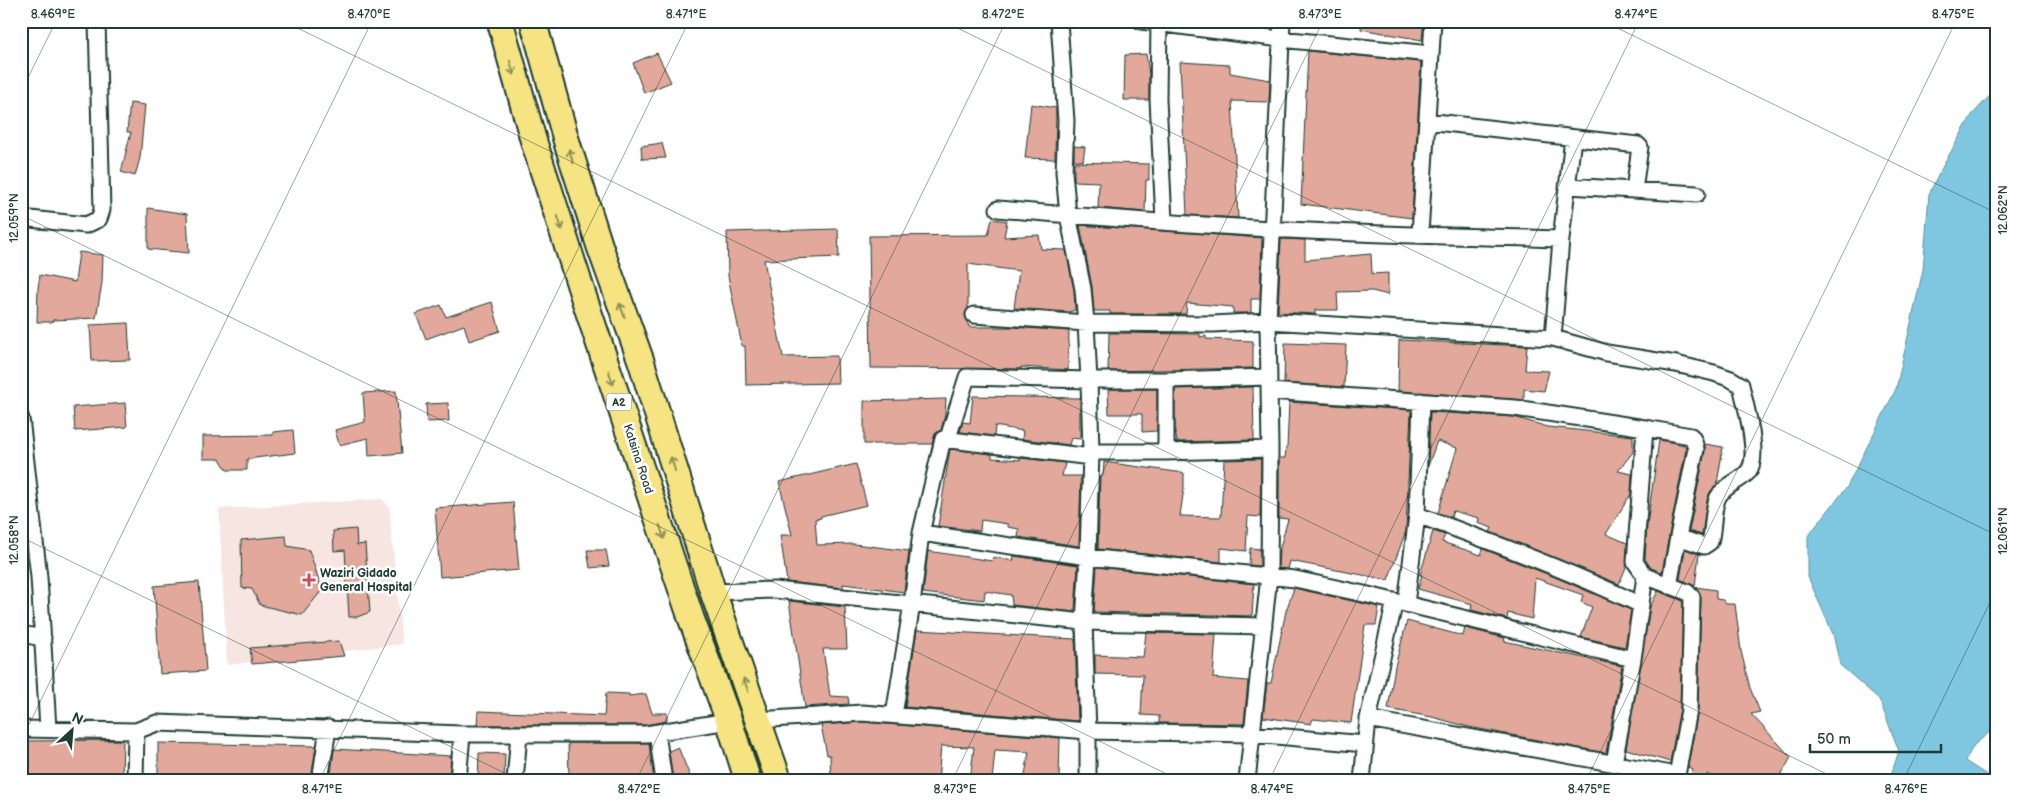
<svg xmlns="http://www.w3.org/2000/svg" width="2017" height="802" viewBox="0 0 2017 802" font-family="'Balsamiq Sans',sans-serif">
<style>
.built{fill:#f6e5e1}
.water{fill:#7fc7e0;stroke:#59909b}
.building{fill:#e1a89b;stroke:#1f3d34}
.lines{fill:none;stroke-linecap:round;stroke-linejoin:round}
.minor-casing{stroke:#1f3d34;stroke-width:19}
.trunk-casing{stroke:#1f3d34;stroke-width:29}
.minor{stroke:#fff;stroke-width:15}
.trunk{stroke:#f6e381;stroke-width:25}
.oneway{stroke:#8a905a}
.ticks{fill:none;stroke:#1f3d34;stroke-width:1;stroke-opacity:0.45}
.poi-dot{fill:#d1495b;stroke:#fff;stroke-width:2}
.labels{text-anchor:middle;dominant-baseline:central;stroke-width:5;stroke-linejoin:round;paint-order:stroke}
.shield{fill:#fff;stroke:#627771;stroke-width:1}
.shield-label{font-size:11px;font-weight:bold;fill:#1f3d34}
.street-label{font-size:12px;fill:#1f3d34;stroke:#fff}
.poi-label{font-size:12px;font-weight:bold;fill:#1f3d34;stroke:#fff;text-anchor:start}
.neatline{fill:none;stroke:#1f3d34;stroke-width:2}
.ticks-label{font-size:12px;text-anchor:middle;fill:#1f3d34}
</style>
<rect width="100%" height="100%" fill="#fff"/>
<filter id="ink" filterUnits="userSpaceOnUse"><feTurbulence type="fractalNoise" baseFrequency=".02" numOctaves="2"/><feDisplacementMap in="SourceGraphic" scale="10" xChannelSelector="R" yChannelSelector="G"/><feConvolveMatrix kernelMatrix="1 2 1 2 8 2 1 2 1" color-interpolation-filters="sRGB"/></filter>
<g filter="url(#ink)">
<path class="built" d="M382 499 389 507 402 644 227 665 219 509Z"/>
<path class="water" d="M1996 89V727L1974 745 1965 761 1996 781H1889L1899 751 1879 699 1840 665 1833 634 1808 577V536L1847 487 1896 389 1923 270 1929 194 1945 162 1972 115Z"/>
<path class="building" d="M1362 21H1424L1422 40 1361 29Z
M1308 51 1421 62 1412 218 1301 204Z
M657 53 671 82 644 93 633 63Z
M1146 54 1149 74V100H1124L1125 55Z
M1180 62 1230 65V73L1270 80 1269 102 1232 101 1238 218 1187 215Z
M130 103 145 105 140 158 135 176 121 172 131 132H127Z
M1031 104 1056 108 1055 159 1025 158Z
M662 143 666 158 642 159 641 146Z
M1074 146 1085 147 1083 161 1074 160Z
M1074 162 1149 164V180H1146L1145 212 1098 208 1099 182 1074 181Z
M148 208 187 214 189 253 148 249Z
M992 219 1007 221 1004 237 1039 235 1041 249 1066 250 1074 290 1075 310 1069 312 1014 308 1019 271 968 264V308L965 315 969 327H1012L1069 331 1068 370 1021 367V369L871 368 869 236 988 235Z
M1080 225 1262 238 1260 299H1251V313H1233V307L1187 303 1186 314H1110V311H1094L1092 287Z
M838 229 839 257 764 260 783 357 837 356 838 383 746 385 745 346H742L728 276 727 232Z
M1281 239 1305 240V260L1371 254 1372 274 1388 273V295L1372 291 1337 292 1338 310H1315V314L1278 312Z
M79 252 103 255 102 283 96 318 53 320 52 322H37L38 288 40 275 75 282Z
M492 302 500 331 469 341 464 325 426 339 416 314 441 305 446 317Z
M128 323 130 360 92 361 90 325Z
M1109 333 1200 334V337L1206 336V339L1253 341V368L1108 371Z
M1399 340 1527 346 1525 370 1549 371 1544 391 1524 389V400L1398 391Z
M1285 343 1346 345 1344 387 1284 383Z
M1253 387 1254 440 1177 442 1175 431V389Z
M1108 389H1157V431L1142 432V414H1109Z
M396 391 402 453 369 456 368 438 339 445 335 430 365 422 363 393Z
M973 396 1080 398V439L1071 438 1069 445 1022 439 1023 431 995 426 994 436 960 432 963 422 970 423Z
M946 399 945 415 941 430 935 434 932 444H864V401Z
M1289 402 1411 410 1406 531 1388 580 1290 561 1288 569 1278 568 1279 551 1288 519 1279 518V458H1285L1286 448H1287Z
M125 403 127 427 75 431 73 407Z
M448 403 449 421 427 422 426 404Z
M1430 412 1514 417 1548 427 1633 436V452L1618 471 1632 474 1631 494 1606 534 1627 543V565L1619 584 1490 532 1492 528 1478 523 1479 518 1453 511 1451 517 1438 513 1457 448 1437 441 1428 466Z
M293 430 295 453 247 459V470H227L220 459H203V436L273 435V432Z
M1659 440 1685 445 1686 449 1662 572 1651 568 1645 559 1647 525Z
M1705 444 1723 447 1717 484 1710 492 1707 500 1702 535 1689 531 1705 451Z
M950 449 992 454V458L1020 460V458L1065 463 1062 476H1081L1079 546 1018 537 1019 529 1008 527V524L981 520 980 531 938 526Z
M1261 459 1260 517 1248 516 1246 551 1221 548V562L1098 549 1100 476H1103L1104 462 1184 473V488L1180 516 1221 517 1224 460Z
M856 464 867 505 821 516V518L815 519 817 545 854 544 909 551 904 592 843 584V588L787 582 780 535H792L779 482Z
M513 502 519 570 440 577 435 508Z
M356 529 357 545 365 544 370 612 357 617H349L345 550 334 551 333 531Z
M1433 531 1445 535 1442 542 1481 555 1483 549 1555 577 1631 610 1625 647 1581 637 1592 607 1581 602 1583 595 1535 578 1532 619 1508 613 1507 619 1471 610 1472 604 1418 589 1422 575H1420Z
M286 536 287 546 309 550 322 590 302 615 260 605 252 589 242 588 241 540Z
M1250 548 1260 549V566L1249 565Z
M1685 549 1699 554 1695 586 1680 579Z
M587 550H606L609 566 590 568Z
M928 551 992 561 993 557 1013 561 1014 556 1078 565 1075 610 1074 612 1012 605 1011 595 985 591 984 600 923 593Z
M1097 567 1254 584 1252 616 1094 612Z
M199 582 206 671 160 674 154 586Z
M1696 587 1716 590V599L1723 600 1726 604H1735L1741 651 1750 688 1760 712 1751 714 1791 757 1778 781H1723L1707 774 1705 781H1689L1693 770 1688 767 1698 710 1701 597Z
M1294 588 1379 607 1376 625H1365L1351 723 1313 719 1311 724 1263 717 1267 683H1271L1286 611Z
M1658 591 1683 601 1680 709 1670 762 1626 749 1650 607Z
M789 601 845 607 847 649H823L830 696 848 697 849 704 805 707Z
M1407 621 1463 636 1465 628 1505 638 1504 641 1622 666 1606 753 1469 727 1432 717 1388 709 1395 666Z
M917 630 1075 639 1078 721 905 707Z
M1146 633 1216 634 1213 678 1248 681 1244 724 1159 723V716L1141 715 1143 675 1095 674V655L1143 657Z
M339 641 344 656 252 664 250 648Z
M606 693 629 694V696L646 694 652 713H667V721L645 725H477L478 711 604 716Z
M862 722 1060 738 1059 781H1024L1029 752 995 750 992 781H970L974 747 941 746 938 781H831L830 755H827L821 725Z
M123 740 122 781H21V741Z
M158 743 316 746 311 781H158Z
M568 743H649L654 781H591L592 777 569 776Z
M678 747 692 781H673L669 751Z
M334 749 451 756 449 781H330Z
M479 753 505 754 504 781H478Z"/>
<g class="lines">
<defs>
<path id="minor" d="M1059 21 1066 121 1064 172 1068 215 1083 289 1086 323 1213 324 1268 321 1553 338 1607 353 1676 364 1714 373 1731 379 1741 385C1745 405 1761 457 1748 472 1740 481 1724 486 1718 497 1712 510 1714 528 1710 542L1704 546 1678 537 1669 586
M1141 21 1280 39 1431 54
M1159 21 1158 99 1164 221
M1427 121 1638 145 1640 147 1634 190
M1569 186 1697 194
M998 209C1089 217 1179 224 1270 229 1367 235 1464 236 1561 239
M21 218 86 225 99 219 102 210 97 21
M1420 234 1433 21
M974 315 1086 323 1089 380H1166L1269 377
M1553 338 1561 239 1573 138
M1269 391 1515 408 1645 428
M21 418 39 577 48 729
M943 439 1091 457
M1091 452H1166L1270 449
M1166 452V380
M1417 515C1493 542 1568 570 1641 605
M1645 576 1635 562 1645 428 1691 436 1694 441 1696 449 1678 537
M713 592 775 590 1084 622 1264 626
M1406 604 1417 515 1421 401
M21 634 43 638
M894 715 912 604 921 533 1088 557 1091 452 1089 380 967 377 948 438 943 439 921 533
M1368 719 1677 775
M758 720 862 713 1088 731 1084 622 1088 557 1295 579 1364 594 1633 659 1645 576 1687 592 1692 597 1689 710 1676 781
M21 729 136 731 157 723 462 734H646L729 721
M657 733 664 781
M1614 763 1633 659
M135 781 136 731
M320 781 328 728
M458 781 462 734
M515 781 519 734
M1088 781V731L1252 734 1365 744
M1247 781 1269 576 1270 449 1268 321 1282 21
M1362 781 1368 719 1395 601"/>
<path id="trunk" d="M500 21 533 139 584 298 691 618 729 721 748 781
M533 21 567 143 600 247 641 361 713 592 779 781"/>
</defs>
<use href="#minor" class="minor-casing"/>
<use href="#trunk" class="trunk-casing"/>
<use href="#minor" class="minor"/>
<use href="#trunk" class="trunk"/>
</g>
<defs><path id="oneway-shaft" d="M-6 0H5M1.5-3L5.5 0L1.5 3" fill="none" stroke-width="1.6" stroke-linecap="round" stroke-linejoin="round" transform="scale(1.25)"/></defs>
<g class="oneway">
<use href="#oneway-shaft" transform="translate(512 68) rotate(74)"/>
<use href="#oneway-shaft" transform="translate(571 156) rotate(-107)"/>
<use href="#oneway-shaft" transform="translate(560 223) rotate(72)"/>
<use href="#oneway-shaft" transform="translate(622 310) rotate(-110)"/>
<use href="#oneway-shaft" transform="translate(611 378) rotate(72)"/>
<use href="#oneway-shaft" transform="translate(673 464) rotate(-107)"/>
<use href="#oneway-shaft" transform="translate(662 532) rotate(72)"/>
<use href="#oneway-shaft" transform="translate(746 685) rotate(-109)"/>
</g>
</g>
<path class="ticks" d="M283 21 1841 781M943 21 1996 535M1603 21 1996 213M21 92 56 21M21 215 1181 781M21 537 521 781M21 741 372 21M319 781 689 21M636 781 1006 21M952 781 1323 21M1269 781 1639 21M1586 781 1956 21M1903 781 1996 590"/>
<path class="poi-dot" d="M306.5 572.5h5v5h5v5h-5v5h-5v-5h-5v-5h5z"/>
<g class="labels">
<rect class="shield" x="606.5" y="393.5" width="25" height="17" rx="4"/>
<g class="shield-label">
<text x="619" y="402">A2</text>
</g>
<g class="street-label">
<text transform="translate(638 459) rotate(72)">Katsina Road</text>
</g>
<g class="poi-label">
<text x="320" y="573">Waziri Gidado<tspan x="320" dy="14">General Hospital</tspan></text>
</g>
</g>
<rect width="2017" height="802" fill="none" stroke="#fff" stroke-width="55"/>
<g transform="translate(72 730) rotate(26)" stroke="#ffffff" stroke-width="4" paint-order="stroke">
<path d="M0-4L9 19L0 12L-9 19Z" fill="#1f3d34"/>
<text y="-8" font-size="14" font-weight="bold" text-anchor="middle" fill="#1f3d34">N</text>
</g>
<path d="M1810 744v8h131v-8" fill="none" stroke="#1f3d34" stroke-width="2.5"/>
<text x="1817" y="744" font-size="15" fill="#1f3d34" stroke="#ffffff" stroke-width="4" paint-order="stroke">50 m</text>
<rect x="28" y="28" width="1962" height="746" class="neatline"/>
<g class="ticks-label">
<text x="53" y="18">8.469°E</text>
<text x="369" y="18">8.470°E</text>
<text x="686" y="18">8.471°E</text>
<text x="1003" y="18">8.472°E</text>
<text x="1320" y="18">8.473°E</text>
<text x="1636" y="18">8.474°E</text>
<text x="1953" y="18">8.475°E</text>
<text transform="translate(2003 210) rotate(-90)" y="4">12.062°N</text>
<text transform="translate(14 218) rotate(-90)" y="4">12.059°N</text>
<text transform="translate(2003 531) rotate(-90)" y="4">12.061°N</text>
<text transform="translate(14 540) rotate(-90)" y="4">12.058°N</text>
<text x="322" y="793">8.471°E</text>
<text x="639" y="793">8.472°E</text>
<text x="955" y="793">8.473°E</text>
<text x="1272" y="793">8.474°E</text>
<text x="1589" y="793">8.475°E</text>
<text x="1906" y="793">8.476°E</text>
</g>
</svg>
